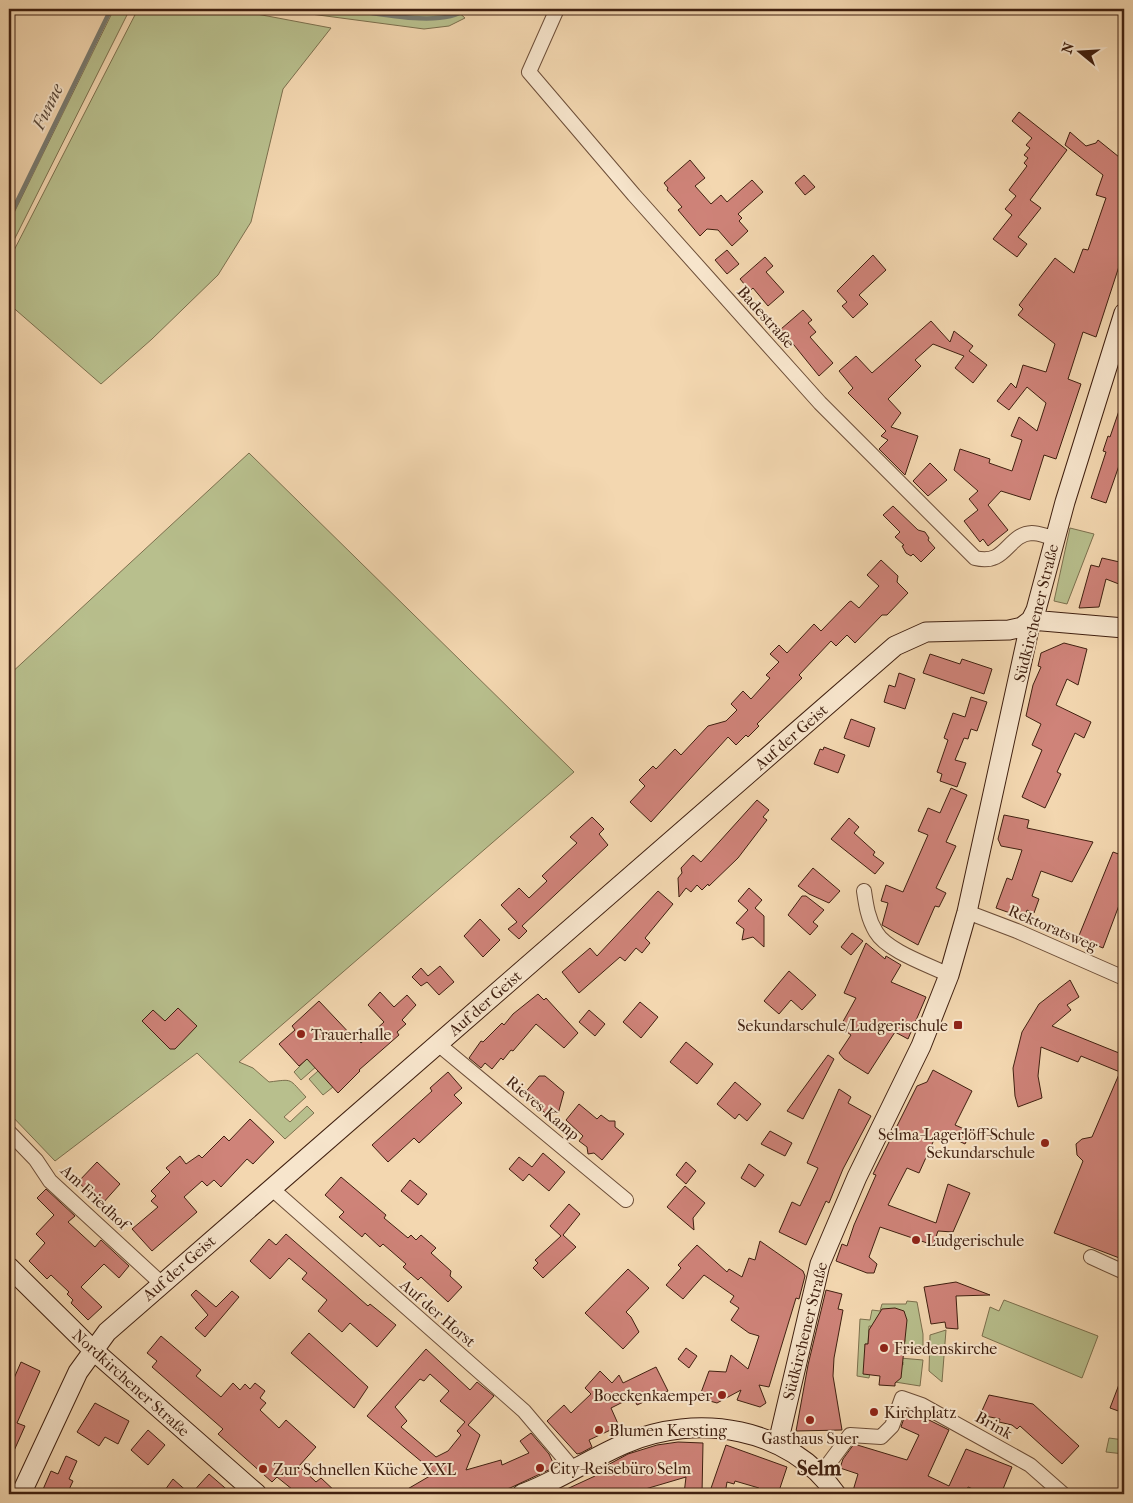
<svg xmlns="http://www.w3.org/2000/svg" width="1133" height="1503" viewBox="0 0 1133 1503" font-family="'IM FELL French Canon',serif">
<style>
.green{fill:#b8bf8d;stroke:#7c704e}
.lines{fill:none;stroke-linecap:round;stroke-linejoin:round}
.stream{stroke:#787b71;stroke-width:4.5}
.building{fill:#cf8379;stroke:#402010;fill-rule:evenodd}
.street-casing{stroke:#6d4e38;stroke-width:16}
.secondary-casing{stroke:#402010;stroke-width:21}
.street{stroke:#f7e5cc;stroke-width:14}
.secondary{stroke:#f7e5cc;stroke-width:19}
.poi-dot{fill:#8f2418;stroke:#f7e5cc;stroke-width:2}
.labels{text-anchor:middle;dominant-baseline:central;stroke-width:4;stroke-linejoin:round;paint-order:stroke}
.street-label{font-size:16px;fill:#402010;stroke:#f7e5cc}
.poi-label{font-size:16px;fill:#402010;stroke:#f7e5cc;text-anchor:start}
.water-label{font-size:18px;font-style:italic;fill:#574638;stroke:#f7e5cc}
.district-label{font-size:21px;font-weight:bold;fill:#402010;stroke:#f7e5cc}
</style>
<rect width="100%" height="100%" fill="#f3d7b0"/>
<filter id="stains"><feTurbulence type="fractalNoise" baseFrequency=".004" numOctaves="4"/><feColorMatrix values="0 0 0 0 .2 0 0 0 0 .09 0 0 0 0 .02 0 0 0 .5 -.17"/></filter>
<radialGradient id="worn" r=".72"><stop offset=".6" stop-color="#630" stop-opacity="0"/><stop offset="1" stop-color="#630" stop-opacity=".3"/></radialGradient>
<path class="green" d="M114 9H130L9 250V223Z
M138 9H230L331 28 283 89 251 222 218 275 152 339 101 384 9 304V260Z
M273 9H455L465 18 449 26 424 29Z
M249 453 574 772 239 1062 253 1068 269 1082C294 1079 288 1078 306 1097L284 1117 290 1122 307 1106 314 1113 285 1139 197 1053 55 1161 9 1113V675Z
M1070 528 1094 534 1067 604 1054 601Z
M314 1052 326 1058 301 1080 294 1072Z
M318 1071 333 1087 323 1095 309 1079Z
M1004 1300 1098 1336 1082 1378 982 1336 990 1307 999 1311Z
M907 1301 917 1302 923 1334V1353L901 1349 905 1341 903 1330H906L904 1328V1322L907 1320 886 1309 881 1317H877L878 1327 869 1326 868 1344H865L866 1358 864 1359H866L870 1373 869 1378 857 1376 860 1319 870 1320 872 1310 880 1311 882 1304H906Z
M946 1330 942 1382 929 1371 930 1335Z
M900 1358 923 1360 920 1386 895 1382 901 1377 899 1374 900 1364 903 1365V1362H900Z
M1109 1438 1124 1440V1454L1106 1452Z"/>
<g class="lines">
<path class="stream" d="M347 9C376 13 443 28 466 9
M9 218 111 9"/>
</g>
<path class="building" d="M1019 112 1067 150 1030 200 1041 208 1018 237 1027 244 1017 257 993 239 1012 215 1005 209 1016 196 1009 190 1027 166 1024 163 1028 158 1024 155 1030 148 1026 145 1032 138 1012 121Z
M1070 132 1086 146 1096 143 1098 140 1124 161V251L1096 337 1083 332 1068 379 1081 384 1056 459 1044 455 1030 500 1001 491 988 505 1008 530 988 546 983 539 980 542 964 521 978 510 969 499 978 491 954 470 960 449 990 459 989 463 1012 471 1022 440 1011 436 1019 417 1037 431 1046 403 1027 387 1009 410 997 401 1011 383 1016 388 1023 365 1046 372 1055 344 1018 315 1023 309 1019 305 1055 258 1074 273 1083 249 1088 250 1106 198 1096 195 1103 175 1065 145Z
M690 160 705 178 695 186 711 204 721 195 727 202 752 180 763 192 738 214 742 218 739 221 748 231 732 246 718 230 707 229 700 236 678 210 682 207 667 190 668 188 664 183Z
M804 175 815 187 805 195 795 183Z
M727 250 739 264 727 274 715 260Z
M873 255 886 270 859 295 868 304 853 318 842 306 847 302 837 291Z
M765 257 773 266 766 272 784 292 768 306 753 288 750 291 740 279Z
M803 310 812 320 808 323 816 332 810 337 833 363 819 376 781 329Z
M931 321 950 342 954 331 973 346 969 351 987 365 973 383 955 368 964 356 933 344 915 360 921 366 888 399 901 413 891 427 918 436 905 475 879 449 888 440 881 436 886 431 848 393 853 388 839 371 856 356 872 373Z
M1122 402H1124V458L1122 457 1106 503 1091 498 1106 452 1103 451 1108 436 1110 437Z
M930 463 947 480 928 496 913 481Z
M893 506 918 530 925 532 929 538 928 540 935 548 921 562 913 554 911 556 906 553 902 546 904 545 895 537 900 532 883 515Z
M1102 558 1124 563V586L1106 579 1099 607 1079 608 1091 565 1099 567Z
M881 560 898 576 897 582 908 593 887 615H882L855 643 847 635 836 646 831 641 799 675 802 678 757 724 759 726 748 737 746 735 736 745 728 737 651 822 630 802 645 786 639 780 653 766 656 769 675 749 681 755 708 726 726 721 737 710 731 704 743 691 751 699 770 678 766 675 779 662 770 654 779 645 787 653 814 624 821 631 849 602 851 601 859 608 879 586 867 575Z
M1064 643 1087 649 1078 685 1067 679 1056 705 1091 722 1084 738 1075 733 1057 772 1061 774 1045 808 1022 797 1042 750 1032 745 1041 724 1026 716 1033 685 1041 667 1038 666 1041 653Z
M930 654 960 664 962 659 992 669 984 694 923 673Z
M899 673 915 679 905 709 884 702 889 685 895 687Z
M971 697 987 702 977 731 971 729 968 739 964 738 955 760 966 763 957 787 940 781 942 774 937 772 948 740 944 738 953 713 965 717Z
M851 719 875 728 869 747 844 738Z
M824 747 845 755 838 773 814 764 820 749 823 750Z
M951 788 967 795 946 842 956 846 936 888 946 893 939 907 935 906 918 945 882 925 888 903 881 901 886 885 903 892 928 835 918 831 928 808 940 813Z
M757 800 769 810 763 817 767 820 738 858 709 886 708 884 702 890 697 885 691 892 686 888 679 897 678 878 682 873 681 868 693 855 701 862Z
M1004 815 1029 820 1027 828 1093 842 1072 882 1041 871 1032 896 1039 899 1034 913 1027 910 1024 918 996 908 1007 878 1012 880 1022 850 1001 846 998 839Z
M592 817 604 829 599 834 608 845 522 926 527 931 519 939 508 929 517 922 501 905 519 888 529 898 547 881 542 876 577 843 570 837Z
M849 818 859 827 854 833 875 852 873 855 884 863 875 874 831 839Z
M1113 852 1124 856V892L1103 948 1078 938Z
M813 868 840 891 829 903 809 894 798 886Z
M749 888 762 900 755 908 764 916V947L753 937 742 940 744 929 736 923 748 910 738 901Z
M658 891 673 904 645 938 650 943 642 953 636 948 625 961 620 957 579 993 562 972 590 948 597 956Z
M802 896H806L824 910 813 922 818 926 810 935 788 915Z
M480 919 500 940 483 957 464 936Z
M852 933 863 941 851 955 841 947Z
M866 943 885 959 886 956 901 965 891 982 926 997 908 1039 895 1032 868 1074 844 1059 839 1053 851 1035 840 1027 856 998 844 993Z
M440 966 454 982 439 995 427 982 421 986 412 977 421 968 428 976Z
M789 971 816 995 802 1010 791 1000 779 1014 764 1001Z
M1070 980 1079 997 1067 1005 1071 1010 1052 1026 1124 1055V1253L1122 1259 1054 1233 1083 1161 1077 1155 1076 1144 1082 1139 1092 1137 1120 1072 1081 1056 1078 1062 1041 1047 1038 1076 1042 1098 1018 1107 1015 1096 1013 1068 1022 1032 1039 1004Z
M380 992 394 1007 407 995 416 1005 402 1020 406 1024 397 1032 399 1035 359 1070 360 1071 338 1093 307 1059 299 1066 279 1044 295 1030 292 1026 319 1001 354 1038 355 1036 361 1043 384 1022 368 1005Z
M538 994 544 1000 546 998 578 1033 564 1048 536 1024 513 1051 511 1050 503 1060 501 1058 492 1069 485 1063 481 1068 469 1058 481 1041 483 1042 502 1023 504 1025 513 1014Z
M640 1002 658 1017 641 1038 623 1022Z
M178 1008 197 1026 175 1049H170L142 1021 153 1010 165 1021Z
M589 1010 605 1024 595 1036 579 1022Z
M686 1042 713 1064 697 1084 670 1062Z
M828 1055 834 1059 803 1119 787 1111Z
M933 1070 972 1091 955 1125 971 1132 965 1144 938 1131 919 1173 907 1168 888 1205 936 1223 948 1184 970 1193 953 1232 938 1231 933 1245 880 1227 869 1257 877 1264 874 1273H867L836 1261 842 1244 847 1246 854 1225 876 1175 873 1174 917 1086 927 1082Z
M448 1072 462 1088 454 1095 462 1103 419 1143 414 1138 388 1162 372 1145 432 1091 430 1088Z
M539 1076H545L564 1092 558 1114 554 1110 549 1116 523 1095Z
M735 1082 761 1104 747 1121 739 1114 735 1119 717 1104Z
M839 1089 851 1097 848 1103 871 1116 843 1169 829 1203 826 1201 806 1245 779 1232 792 1202 800 1206 818 1168 807 1163Z
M579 1104 597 1119 601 1115 609 1121H615V1127L624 1134 602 1160 594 1153 588 1154 587 1147 579 1141 583 1136 566 1120Z
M250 1119 274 1142 253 1164 247 1159 221 1187 214 1180 207 1186 202 1181 184 1197 197 1212 152 1251 132 1229 158 1207 151 1201 156 1196 151 1191 170 1172 166 1168 180 1156 186 1164 199 1155 202 1158 224 1136 229 1141Z
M770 1131 792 1143 785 1156 761 1144Z
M543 1153 565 1172 549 1191 529 1174 523 1181 509 1169 519 1157 532 1167Z
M97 1162 120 1184 102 1204 78 1182Z
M686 1162 696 1171 686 1184 676 1175Z
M749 1164 764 1175 755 1187 741 1178Z
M341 1177 386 1215 384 1218 408 1238 411 1235 416 1240 421 1235 436 1248 431 1253 451 1271 450 1276 462 1287 448 1302 421 1277 418 1280 403 1267 406 1264 383 1244 380 1247 365 1233 362 1237 339 1217 344 1212 325 1195Z
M410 1180 427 1194 418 1205 401 1191Z
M685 1186 705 1203 693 1218 694 1230 667 1207Z
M46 1189 75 1216 68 1222 95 1247 101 1240 129 1266 119 1278 104 1264 81 1287 102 1307 88 1320 71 1303 73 1300 67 1294 69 1292 51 1275 47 1279 29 1261 45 1243 36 1234 54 1215 37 1198Z
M569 1204 580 1214 563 1235 576 1247 543 1278 533 1268 538 1263 535 1260 561 1236 550 1226Z
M286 1234 368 1306 370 1304 396 1325 377 1347 350 1323 342 1332 318 1311 327 1300 302 1279 307 1273 289 1258 270 1279 250 1261 269 1239 276 1245Z
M760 1241 803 1271 805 1276 799 1299 796 1298 769 1387 759 1385 766 1403 760 1407 737 1400 741 1390 717 1403 699 1398 709 1371 726 1372 731 1355 748 1369 759 1336 749 1333 731 1320 739 1308 730 1302 734 1296 704 1275 683 1299 666 1285 681 1268 678 1265 697 1245 727 1272 729 1269 742 1277 749 1258 755 1260Z
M628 1269 649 1288 626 1312 631 1317 639 1332 623 1349 585 1313Z
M956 1282 990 1295 956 1296 958 1329 946 1328 945 1322 931 1324 924 1287Z
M196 1290 216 1307 232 1291 239 1297 205 1337 195 1328 208 1315 191 1295Z
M826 1290 842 1294 838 1309 843 1310 834 1358 833 1376 842 1430 796 1431 808 1365Z
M895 1308 904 1311 907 1320 901 1378 895 1383V1386L879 1385 880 1376 863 1374 865 1344H868L869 1330 882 1309Z
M309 1333 368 1387 354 1408 291 1353Z
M161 1336 201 1370 196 1376 221 1397 233 1383 240 1390 245 1384 250 1389 255 1383 265 1391 260 1398 266 1403 260 1410 279 1428 286 1420 316 1447 299 1466 316 1482 321 1478 338 1494H298L277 1477 272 1482 218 1434 223 1429 152 1367 157 1361 147 1353Z
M686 1348 697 1356 689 1368 678 1359Z
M426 1349 470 1390 477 1382 494 1396 468 1425 480 1435 466 1470 501 1460 502 1465 529 1453 520 1441 531 1433 549 1454 555 1467 510 1488 487 1494 485 1490 473 1494H399L435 1473 367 1416ZM430 1374 449 1391 440 1401 465 1422 457 1431 461 1435 448 1451 436 1457 401 1427 407 1421 395 1407 420 1379 424 1381Z
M21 1362 40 1371 17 1423 25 1426 9 1462V1390Z
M656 1367 668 1391 637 1405 633 1397 611 1408 619 1426 589 1440 592 1447 581 1453 577 1454 547 1421 564 1405 571 1413 591 1394 585 1388 600 1371 612 1383 619 1375 623 1383Z
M1123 1374H1124V1413L1110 1408Z
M989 1395 1033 1404 1079 1446 1062 1464 1020 1426 1017 1429 1012 1425 999 1422 1000 1419 980 1415Z
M95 1403 129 1421 118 1444 105 1437 99 1446 77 1432Z
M907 1409 949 1430 928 1476 949 1486 966 1449 1012 1467 1001 1494H985L968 1487 966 1493 968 1494H852L858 1474 840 1468 843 1459 854 1444 907 1460 919 1435 901 1427Z
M148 1430 165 1445 148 1465 131 1450Z
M678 1442 703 1443 702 1494H684L686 1477 642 1490 644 1494H556L595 1476 593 1473 628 1454 657 1445Z
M726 1445 787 1467 778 1494H757L759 1488 735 1481 734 1484 727 1482 725 1494H709Z
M66 1456 77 1461 69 1479 73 1481 67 1494H41L51 1471 58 1474Z
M209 1474 232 1494H191Z
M173 1479 190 1494H162Z"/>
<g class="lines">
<defs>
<path id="street" d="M557 9 529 72 634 195 820 403 975 558C1007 566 1007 534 1032 533 1039 533 1048 537 1055 538
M864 891C866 905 868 919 876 932 887 951 929 965 949 975
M967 912 1017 931 1124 978
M438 1044 626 1200
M9 1132 36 1160 50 1181 162 1284
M271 1188 524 1411 574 1470
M1091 1257 1124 1272
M821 1474 850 1435 881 1437 892 1426 902 1398 922 1405 1030 1465 1063 1494"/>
<path id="secondary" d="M1031 620 1124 628
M9 1267 93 1350 257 1494
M778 1443 820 1264 857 1177 921 1046 949 975 967 912 1031 620 1036 610 1065 502 1124 313
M21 1494 78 1372 107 1332 895 646 926 632 1009 630 1022 627 1031 620
M522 1494C558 1481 589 1459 624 1444 697 1412 790 1427 836 1494"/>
</defs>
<use href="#street" class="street-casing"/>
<use href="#secondary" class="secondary-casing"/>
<use href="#street" class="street"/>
<use href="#secondary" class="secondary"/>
</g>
<g class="poi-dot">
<rect x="953" y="1020" width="10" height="10" rx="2.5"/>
<circle cx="301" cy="1034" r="5"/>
<circle cx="1045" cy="1143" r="5"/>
<circle cx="916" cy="1240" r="5"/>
<circle cx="884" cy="1348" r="5"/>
<circle cx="722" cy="1395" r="5"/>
<circle cx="874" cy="1412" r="5"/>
<circle cx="810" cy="1420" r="5"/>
<circle cx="599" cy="1430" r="5"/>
<circle cx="540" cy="1468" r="5"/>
<circle cx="263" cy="1469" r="5"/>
</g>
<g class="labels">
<g class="street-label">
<text transform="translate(766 317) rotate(48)">Badestraße</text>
<text transform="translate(1036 613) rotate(-76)">Südkirchener Straße</text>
<text transform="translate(791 737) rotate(-41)">Auf der Geist</text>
<text transform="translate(1053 928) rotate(23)">Rektoratsweg</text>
<text transform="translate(485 1003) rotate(-41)">Auf der Geist</text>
<text transform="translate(543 1108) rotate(40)">Rieves Kamp</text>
<text transform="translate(95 1197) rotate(43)">Am Friedhof</text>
<text transform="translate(179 1268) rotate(-41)">Auf der Geist</text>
<text transform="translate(438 1313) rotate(41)">Auf der Horst</text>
<text transform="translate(805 1331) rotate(-76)">Südkirchener Straße</text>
<text transform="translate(131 1383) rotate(42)">Nordkirchener Straße</text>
<text transform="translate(994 1425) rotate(29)">Brink</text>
</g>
<g class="poi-label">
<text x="948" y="1025" text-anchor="end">Sekundarschule/Ludgerischule</text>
<text x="311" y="1034">Trauerhalle</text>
<text x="1035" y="1134" text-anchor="end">Selma-Lagerlöff-Schule<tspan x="1035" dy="18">Sekundarschule</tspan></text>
<text x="926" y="1240">Ludgerischule</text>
<text x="894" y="1348">Friedenskirche</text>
<text x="712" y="1395" text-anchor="end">Boeckenkaemper</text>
<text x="884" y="1412">Kirchplatz</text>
<text x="609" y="1430">Blumen Kersting</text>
<text x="810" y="1438" text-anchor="middle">Gasthaus Suer</text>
<text x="550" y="1468">City-Reisebüro Selm</text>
<text x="273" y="1469">Zur Schnellen Küche XXL</text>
</g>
<g class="water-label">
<text transform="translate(48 107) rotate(-64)">Funne</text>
</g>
<g class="district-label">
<text x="819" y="1468">Selm</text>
</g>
</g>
<rect width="1133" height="1503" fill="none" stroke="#f3d7b0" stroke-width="30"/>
<rect x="10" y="10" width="1113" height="1483" fill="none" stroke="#402010" stroke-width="2.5"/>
<rect x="15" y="15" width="1103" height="1473" fill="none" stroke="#402010"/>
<g transform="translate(1080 52) rotate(288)" stroke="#f7e5cc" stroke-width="4" paint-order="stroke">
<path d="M0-4L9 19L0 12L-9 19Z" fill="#402010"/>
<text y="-8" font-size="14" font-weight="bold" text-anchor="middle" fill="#402010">N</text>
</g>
<rect width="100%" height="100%" filter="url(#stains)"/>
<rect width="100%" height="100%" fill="url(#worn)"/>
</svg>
